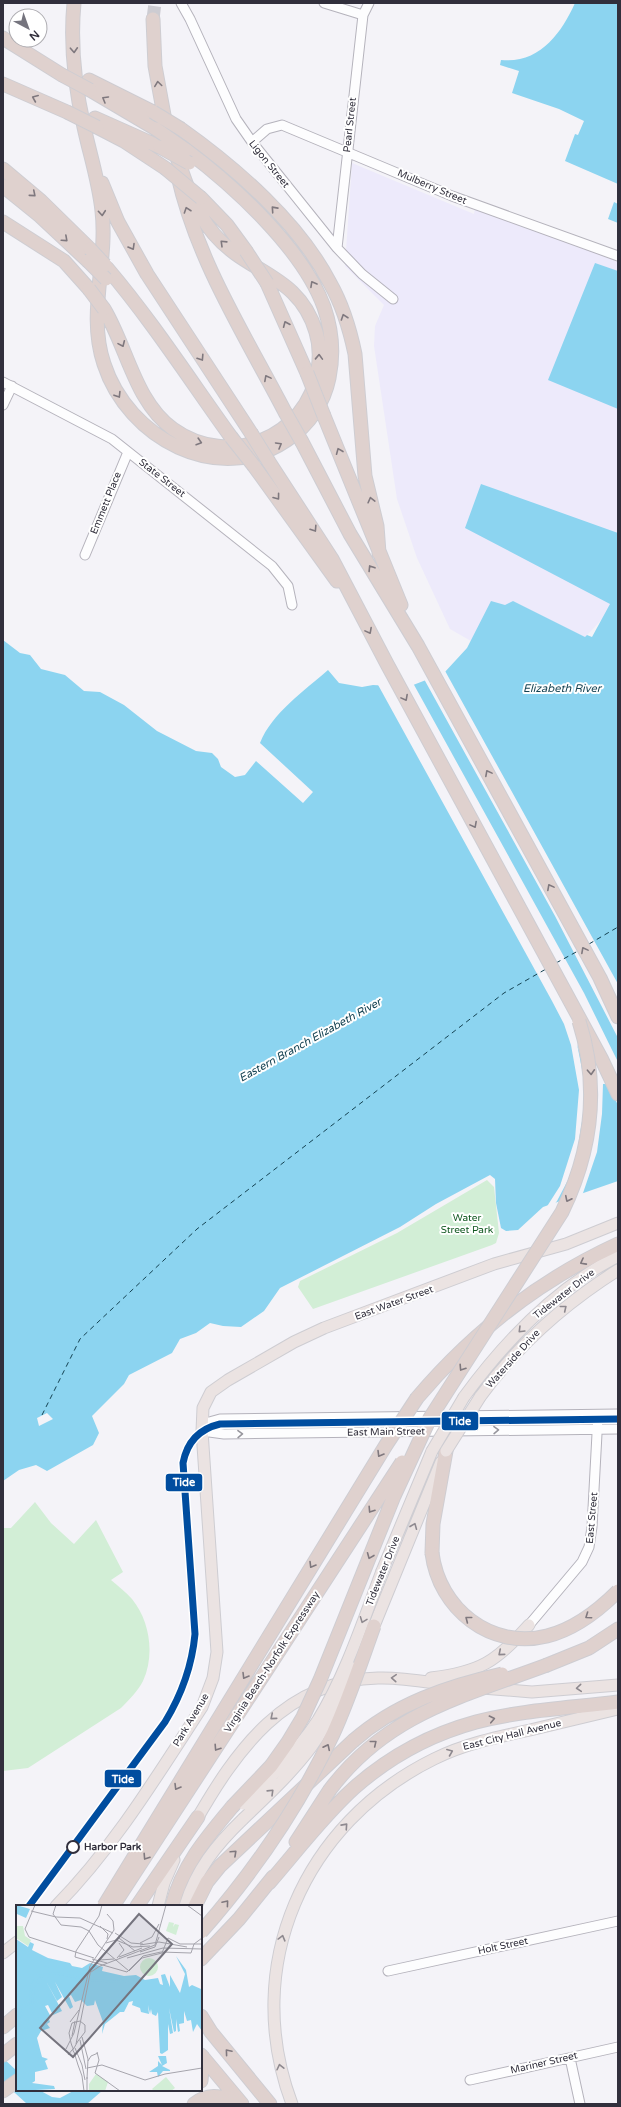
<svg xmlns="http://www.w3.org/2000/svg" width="621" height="2107" viewBox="0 0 621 2107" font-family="'Varela Round',sans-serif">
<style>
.built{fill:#edeafb}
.green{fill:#d2eed6}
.water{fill:#8cd4f0}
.pier{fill:#f4f3f8}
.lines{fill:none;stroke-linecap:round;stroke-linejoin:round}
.ferry{stroke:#144252;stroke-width:1;stroke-dasharray:5 4;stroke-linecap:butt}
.highway-tunnel{stroke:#cdccd2;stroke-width:13;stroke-dasharray:13 6;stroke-linecap:butt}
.minor-casing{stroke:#b5b3bc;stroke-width:11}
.major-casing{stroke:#cecdd2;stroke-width:13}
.highway-casing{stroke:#cecdd2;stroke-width:15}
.minor{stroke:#fdfdfe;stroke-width:9}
.major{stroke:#ebe3e2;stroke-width:11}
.highway{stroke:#dfd1ce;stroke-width:13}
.major-bridge-casing{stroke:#cecdd2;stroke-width:13;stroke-linecap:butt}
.highway-bridge-casing{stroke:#cecdd2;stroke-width:15;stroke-linecap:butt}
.major-bridge{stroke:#ebe3e2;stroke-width:11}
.highway-bridge{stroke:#dfd1ce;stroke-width:13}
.rail-1-casing{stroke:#fff;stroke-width:10}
.rail-1{stroke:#004d9f;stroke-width:7}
.oneway{stroke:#7f787e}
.oneway2{stroke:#8e898f}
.oneway3{stroke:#97969d}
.stop-dot{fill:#fff;stroke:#312f3c;stroke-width:2}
.labels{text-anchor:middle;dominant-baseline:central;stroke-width:4;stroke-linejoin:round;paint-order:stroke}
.street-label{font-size:10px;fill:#312f3c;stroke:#fff}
.park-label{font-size:10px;fill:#0f571f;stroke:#fff}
.stop-label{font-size:10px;font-weight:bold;fill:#312f3c;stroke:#fff;text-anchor:start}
.water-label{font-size:11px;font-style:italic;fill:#144252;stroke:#fff}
.inset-river{fill:none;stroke:#8cd4f0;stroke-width:2}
.inset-road{fill:none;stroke:#a6a5ad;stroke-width:1}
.view{fill:#75747e;fill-opacity:0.15;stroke:#75747e;stroke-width:2}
.inset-edge{fill:none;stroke:#312f3c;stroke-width:2}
.line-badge{stroke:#fff;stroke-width:1.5}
.badge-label{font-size:11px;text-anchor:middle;font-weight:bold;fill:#fff}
</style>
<rect width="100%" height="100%" fill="#f4f3f8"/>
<path class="built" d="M352 163 474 214 476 203 618 262V602L576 647 471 641 450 629 417 558 397 499 374 346 375 326 384 305 345 266Z"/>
<path class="green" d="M487 1180 494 1187 499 1233 496 1243 492 1245 313 1309 298 1287 300 1281 397 1233Z
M35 1502 51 1523 74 1544 96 1520 123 1572 111 1580C118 1586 126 1592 132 1599 150 1621 155 1655 143 1681 138 1691 129 1700 121 1708L28 1768 3 1771V1528H11Z"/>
<path class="water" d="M575 3H618V184L565 161 575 134 578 135 584 121 559 109 512 93 519 71 500 65 501 60C539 64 561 34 575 3Z
M614 202 618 204V223L608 219Z
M595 263 618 271V409L548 380Z
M481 484 618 533V1181L543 1207 518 1230 506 1231 501 1228 496 1203 495 1179 490 1175 436 1204 400 1227 280 1288 264 1311 241 1327 223 1326 210 1323 196 1333 180 1339 172 1353 129 1375 124 1384 92 1416 99 1433 93 1445 47 1471 36 1465 19 1470 3 1481V640L20 653 30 655 41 669 65 675 84 691 100 692 124 705 157 731 196 751 212 753 218 759 221 767 235 777 245 775 256 761 303 803 313 792 260 743C272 713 304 691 328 670L339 683 362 687 373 685 408 687 444 673 467 648 491 601 505 605 513 601 585 637 587 635 592 637 610 604 465 528Z
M3 2058 17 2071V2090H39L52 2097 60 2098 75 2090H103L87 2104H27L3 2082Z"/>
<path class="pier" d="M444 669 618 984V1038L555 916 424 679Z
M377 683 407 685 413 683 584 993 618 1062V1105L607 1084H603L602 1114 597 1152 582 1196 560 1203 582 1143 586 1088 582 1060 577 1044 583 1074 584 1109 576 1158 568 1180 557 1201 554 1205 546 1208 560 1186 575 1139 579 1090 571 1045 564 1024 552 1001Z
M47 1413 53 1419 39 1426 37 1418Z"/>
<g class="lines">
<path class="ferry" d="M589 944 618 927
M556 963 578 951
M42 1415 80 1339 197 1229 504 993 546 969"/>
<path class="highway-tunnel" d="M153 19 155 3"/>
<defs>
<path id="minor" d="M181 3 190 19 236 119 252 142 337 248 362 274 393 299
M324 3 363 15
M252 142 267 129 282 125 452 196 618 256
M337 248 363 15 369 3
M3 382 112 439 272 566 288 586 292 605
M3 405 12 386
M85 555 128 452
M202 1424 220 1419 618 1414
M202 1431 224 1434 618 1429
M529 1625 582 1562 589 1547 592 1527 598 1415
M388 1971 618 1921
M570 2058 580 2104
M470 2080 618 2047"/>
<path id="major" d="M464 1397C505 1341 556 1288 618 1256
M480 1397C517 1346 564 1304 618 1270
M382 1571 432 1451
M374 1626 441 1462
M431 1678C480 1672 496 1662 529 1625
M482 1688 532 1692 618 1685
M194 1824C236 1750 285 1680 378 1678 404 1677 431 1683 457 1686
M56 1906C114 1847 157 1776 202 1707L213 1678 217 1652 202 1431 203 1408 211 1392 228 1380 294 1342 324 1328 494 1264 566 1244 618 1223
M158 1906 164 1883 174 1860
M185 1906C196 1870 216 1845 243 1819
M3 1953 17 1942
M292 2104C240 1966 304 1823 434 1759 464 1744 497 1737 530 1730 559 1723 589 1716 618 1709"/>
<path id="highway" d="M74 3C70 44 75 87 84 127 90 155 99 182 102 211 108 262 87 314 104 364 128 438 218 487 287 440 309 425 324 403 329 378 334 354 332 330 324 307 303 249 234 186 186 150
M153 19 155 66 166 126
M3 38 62 75
M89 80 153 112
M3 84 67 112
M90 90 156 129
M95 118 160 147
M97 127 124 141 165 168
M181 129C236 168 299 223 330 283 342 304 350 330 355 354L365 476 377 526 379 553
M3 169 41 201 90 249
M178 176C197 261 246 337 285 412
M102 183 118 222 147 274 251 433
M3 186 40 216 88 261
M201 198 227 225 246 251
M3 222 64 261 89 289
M107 268C152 321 190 380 231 437
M267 283 307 373
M104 309C127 347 135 402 173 429 229 469 307 438 318 370 320 357 320 345 316 332 299 274 248 274 214 234 189 205 178 158 166 123
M324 416 401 605
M302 442 350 534 418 646 600 978 618 1017
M269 462 332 559 387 664 601 1058 618 1094
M254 466 337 581
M417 1398C472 1333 540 1280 618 1244
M432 1553 433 1524 446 1451
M547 1665 589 1648 618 1629
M296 1842 329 1791
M269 1883C296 1852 324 1815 354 1788 389 1757 432 1734 476 1722 522 1710 571 1708 618 1702
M137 1906 198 1817
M172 1906C182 1866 206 1838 232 1807
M195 1906 207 1882 220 1866 353 1741
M201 1959 239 1919 273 1877
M201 2016 211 2032 270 2104
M3 2027 17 2015
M3 2055 17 2044
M201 2055 242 2104
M201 2081 203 2057
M3 2091 17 2081
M194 2104C209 2092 222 2097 239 2101"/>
</defs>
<use href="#minor" class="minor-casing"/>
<use href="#major" class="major-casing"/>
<use href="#highway" class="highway-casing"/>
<use href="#minor" class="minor"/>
<use href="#major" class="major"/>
<use href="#highway" class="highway"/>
<defs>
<path id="major-bridge" d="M432 1451 464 1397
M446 1451 480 1397
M243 1804C270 1778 297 1752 318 1720 346 1674 363 1621 382 1571
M243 1819C267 1796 292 1773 312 1746 329 1721 341 1695 354 1668"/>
<path id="highway-bridge" d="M62 75 90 90
M67 112 97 127
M153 112 181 129
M156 129 186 150
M160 147 189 163
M165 168 201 198
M90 249 105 265
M246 251 267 283
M88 261 106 279
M89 289 104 309
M307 373 324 416
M285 412 302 442
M251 433 269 462
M231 437 254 466
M432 1553C439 1609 491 1650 547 1636 575 1629 599 1610 618 1591
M353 1741C395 1704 448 1686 502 1674
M329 1791C386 1714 461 1697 547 1665
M232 1807 271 1766 288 1742 303 1717 320 1680 394 1496 430 1418 562 1212C592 1150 600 1087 579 1021
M104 1906 386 1445 417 1398
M113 1906 402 1462
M201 1932C254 1872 299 1806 333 1734 349 1699 361 1662 374 1626"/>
</defs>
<use href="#major-bridge" class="major-bridge-casing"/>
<use href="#highway-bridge" class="highway-bridge-casing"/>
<use href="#major-bridge" class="major-bridge"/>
<use href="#highway-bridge" class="highway-bridge"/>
<defs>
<path id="rail-1" d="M29 1906 165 1722C182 1694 192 1666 195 1634L183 1463C187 1442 199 1429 220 1424L618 1419"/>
</defs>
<use href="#rail-1" class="rail-1-casing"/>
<use href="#rail-1" class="rail-1"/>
</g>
<defs><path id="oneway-chevron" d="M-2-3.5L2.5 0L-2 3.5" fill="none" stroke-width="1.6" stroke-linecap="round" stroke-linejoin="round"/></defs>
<g class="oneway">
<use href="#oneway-chevron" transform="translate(74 50) rotate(87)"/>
<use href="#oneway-chevron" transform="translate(158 84) rotate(-98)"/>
<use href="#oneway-chevron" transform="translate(35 98) rotate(-157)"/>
<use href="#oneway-chevron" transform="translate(105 99) rotate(-150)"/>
<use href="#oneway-chevron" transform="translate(33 194) rotate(40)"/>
<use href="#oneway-chevron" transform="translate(274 209) rotate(-132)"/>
<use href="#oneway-chevron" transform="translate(187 210) rotate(-109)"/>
<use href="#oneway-chevron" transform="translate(102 213) rotate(85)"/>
<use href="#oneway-chevron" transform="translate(65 239) rotate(42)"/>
<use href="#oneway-chevron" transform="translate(223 243) rotate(-136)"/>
<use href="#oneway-chevron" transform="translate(132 247) rotate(60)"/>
<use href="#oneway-chevron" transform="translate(313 284) rotate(-119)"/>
<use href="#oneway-chevron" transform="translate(344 317) rotate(-109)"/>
<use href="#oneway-chevron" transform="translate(286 324) rotate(-113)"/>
<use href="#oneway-chevron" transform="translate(122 344) rotate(66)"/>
<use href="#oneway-chevron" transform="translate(319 357) rotate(-88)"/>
<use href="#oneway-chevron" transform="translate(201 358) rotate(57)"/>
<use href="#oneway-chevron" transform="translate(267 378) rotate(-118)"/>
<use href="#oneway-chevron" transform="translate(118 395) rotate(58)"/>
<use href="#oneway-chevron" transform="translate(199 442) rotate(17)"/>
<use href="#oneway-chevron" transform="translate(279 445) rotate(-30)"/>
<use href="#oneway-chevron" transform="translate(339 451) rotate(-112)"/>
<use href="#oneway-chevron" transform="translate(277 497) rotate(53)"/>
<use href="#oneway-chevron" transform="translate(371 500) rotate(-104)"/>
<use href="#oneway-chevron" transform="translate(314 529) rotate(57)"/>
<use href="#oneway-chevron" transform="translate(371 568) rotate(-122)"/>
<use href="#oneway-chevron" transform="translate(369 631) rotate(62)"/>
<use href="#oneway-chevron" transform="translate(405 698) rotate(62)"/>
<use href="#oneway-chevron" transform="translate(488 773) rotate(-118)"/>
<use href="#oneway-chevron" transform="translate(474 825) rotate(62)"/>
<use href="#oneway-chevron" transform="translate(550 887) rotate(-118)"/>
<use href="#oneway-chevron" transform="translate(584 950) rotate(-118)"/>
<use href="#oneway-chevron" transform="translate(591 1072) rotate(87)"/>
<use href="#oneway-chevron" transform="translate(568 1199) rotate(116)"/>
<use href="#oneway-chevron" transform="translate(583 1262) rotate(152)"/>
<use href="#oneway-chevron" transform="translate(462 1368) rotate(123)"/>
<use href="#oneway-chevron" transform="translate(380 1454) rotate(121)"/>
<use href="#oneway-chevron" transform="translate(371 1510) rotate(123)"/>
<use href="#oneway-chevron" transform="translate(370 1556) rotate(112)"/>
<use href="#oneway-chevron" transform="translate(312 1565) rotate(121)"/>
<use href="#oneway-chevron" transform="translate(588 1616) rotate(145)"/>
<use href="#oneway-chevron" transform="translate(468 1619) rotate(-142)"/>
<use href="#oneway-chevron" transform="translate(245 1676) rotate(121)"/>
<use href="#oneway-chevron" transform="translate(492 1719) rotate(-12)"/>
<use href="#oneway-chevron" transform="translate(374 1743) rotate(-39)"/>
<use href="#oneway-chevron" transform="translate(327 1747) rotate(-64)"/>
<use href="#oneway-chevron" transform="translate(217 1748) rotate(123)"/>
<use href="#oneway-chevron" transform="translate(177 1787) rotate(121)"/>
<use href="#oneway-chevron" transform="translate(234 1853) rotate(-43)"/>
<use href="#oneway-chevron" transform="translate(146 1857) rotate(123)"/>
<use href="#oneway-chevron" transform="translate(226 1903) rotate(-50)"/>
<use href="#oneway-chevron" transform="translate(228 2052) rotate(-130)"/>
</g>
<g class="oneway2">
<use href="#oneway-chevron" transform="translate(564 1308) rotate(-39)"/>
<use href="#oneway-chevron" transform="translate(521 1330) rotate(135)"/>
<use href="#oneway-chevron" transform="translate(414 1526) rotate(-68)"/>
<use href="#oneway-chevron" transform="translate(363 1620) rotate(111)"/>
<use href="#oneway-chevron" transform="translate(501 1653) rotate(140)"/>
<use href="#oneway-chevron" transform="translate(394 1678) rotate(-176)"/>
<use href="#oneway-chevron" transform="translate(579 1688) rotate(175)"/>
<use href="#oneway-chevron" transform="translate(273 1717) rotate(140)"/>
<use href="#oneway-chevron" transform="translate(450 1752) rotate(-22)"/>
<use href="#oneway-chevron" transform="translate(271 1792) rotate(-44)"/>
<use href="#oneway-chevron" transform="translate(345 1826) rotate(-48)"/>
<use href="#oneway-chevron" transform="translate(282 1938) rotate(-75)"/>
<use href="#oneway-chevron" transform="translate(280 2067) rotate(-103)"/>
</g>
<g class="oneway3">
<use href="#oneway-chevron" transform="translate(496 1430) rotate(-1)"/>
<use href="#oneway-chevron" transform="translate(240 1434) rotate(-1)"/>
</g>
<circle class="stop-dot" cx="73" cy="1847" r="6"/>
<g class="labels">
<g class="street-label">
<text transform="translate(350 125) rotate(-84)">Pearl Street</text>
<text transform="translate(269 164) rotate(51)">Ligon Street</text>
<text transform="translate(432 187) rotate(23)">Mulberry Street</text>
<text transform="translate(162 478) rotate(38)">State Street</text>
<text transform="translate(106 503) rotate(-68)">Emmett Place</text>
<text transform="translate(564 1294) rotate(-38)">Tidewater Drive</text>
<text transform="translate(394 1303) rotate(-20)">East Water Street</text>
<text transform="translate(513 1359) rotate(-48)">Waterside Drive</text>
<text transform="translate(386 1432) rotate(-1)">East Main Street</text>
<text transform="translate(592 1518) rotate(-85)">East Street</text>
<text transform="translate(383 1571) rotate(-68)">Tidewater Drive</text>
<text transform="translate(272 1662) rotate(-57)">Virginia Beach-Norfolk Expressway</text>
<text transform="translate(191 1720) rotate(-59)">Park Avenue</text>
<text transform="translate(512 1735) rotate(-14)">East City Hall Avenue</text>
<text transform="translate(503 1946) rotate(-12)">Holt Street</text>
<text transform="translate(544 2063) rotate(-13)">Mariner Street</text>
</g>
<g class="park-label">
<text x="467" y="1218">Water<tspan x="467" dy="12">Street Park</tspan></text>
</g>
<g class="stop-label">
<text x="84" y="1847">Harbor Park</text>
</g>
<g class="water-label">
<text x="562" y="688">Elizabeth River</text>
<text transform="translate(310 1040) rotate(-29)">Eastern Branch Elizabeth River</text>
</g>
</g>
<g transform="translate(16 1905)">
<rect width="186" height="186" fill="#f4f3f8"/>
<path d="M153 17 158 18 157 22 159 19 163 20 160 30 150 26ZM0 21H7L9 31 15 35 12 41 0 33ZM124 62a9 9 0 1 1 18 0a9 9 0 1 1-18 0ZM80 169 92 177 89 186H73V179ZM150 172 159 183 155 186H138L136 184Z" fill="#d2eed6"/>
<path d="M0 0 14 4 10 13 1 9ZM0 34 12 42 14 37 18 39 16 45 32 53 54 58 56 61 66 63 74 58 87 62 86 66 108 71 120 70 129 75 142 73 144 79 147 80 145 70 149 69 154 82V70L164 88 169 69 160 51 170 65 173 82 176 80 185 84 186 82V126L181 119 177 127 175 115 171 116 168 106V118L163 119 164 126 162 127 160 114V126L158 127 153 103 157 128 154 129 152 119V145L146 149 144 148 142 107 140 111 136 109 135 104 134 109 132 100 133 109 125 107 124 103 116 100 117 96 113 97 108 107H104L89 119 86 129 87 117 79 95 78 100 71 101 65 95 59 97 55 90 53 91 57 102 54 104 39 77 46 92 41 96 30 76 46 106 37 110 32 100 29 101 35 112H32L34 117 31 119 34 123 25 126 21 133 26 152 32 154 29 156 32 164 19 167V176L16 178 38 181 39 184 0 186ZM142 151H150L151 158 146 161 154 165V166H147L142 172 141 167H133L142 161V156L146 160Z" fill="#8cd4f0"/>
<path class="inset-river" d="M75 75 104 77 121 74M15 82 21 70 34 58M0 106 8 105 14 100 15 84 23 71 38 68 70 74M0 124 4 111 16 100 18 82 34 62 33 56"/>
<path class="inset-road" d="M19 0 9 24 13 32 78 53M40 0 37 9 45 20 65 22 73 26 82 40 113 66 126 53 146 48 152 33 164 39H186M86 0 83 11 60 46 59 52 111 67 127 51 145 47 175 48 178 39 186 33M171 0 186 11M15 6 40 12 64 13 97 28M84 21 92 29 91 34M99 28 115 38 127 39M103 33 119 46M90 38 100 35 117 42 134 41M124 38 136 32 143 19M124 40 143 37 171 42M124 47 139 42 143 32M103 52 126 43M101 53 108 45 103 38M111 53 147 43 186 44M76 54 91 58M84 55 98 54M75 67 84 61 139 40 150 0M54 117 63 105M56 131 59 116M66 132 72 154 71 174M64 135 70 164M60 139 75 64M59 143 66 160 69 175M50 144 58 128 74 61 98 25 97 16 91 9M81 147 83 155 79 168 104 186M52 150 56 145 58 143 62 136 69 127V120L64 116 56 118 53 128 55 138 56 141 57 143V146L58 147 62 160 66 171 68 186M72 156 75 151 82 148M71 163 86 160 129 175 149 169 186 163M71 186V172"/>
<path class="view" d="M123 9 156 39 57 152 24 123Z"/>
<rect width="186" height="186" class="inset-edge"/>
</g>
<g class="line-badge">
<rect x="441" y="1411" width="38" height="20" rx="4" fill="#004d9f"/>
<rect x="165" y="1473" width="38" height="19" rx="4" fill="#004d9f"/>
<rect x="104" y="1769" width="38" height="19" rx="4" fill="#004d9f"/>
</g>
<g class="badge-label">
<text x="460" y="1425">Tide</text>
<text x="184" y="1486">Tide</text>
<text x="123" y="1783">Tide</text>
</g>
<rect width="621" height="2107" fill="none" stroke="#312f3c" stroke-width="8"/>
<g transform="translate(28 28) rotate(139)"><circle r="19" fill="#ffffff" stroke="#adacb1"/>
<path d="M0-3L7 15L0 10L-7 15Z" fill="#75747e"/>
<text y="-6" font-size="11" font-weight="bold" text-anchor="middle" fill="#312f3c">N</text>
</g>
</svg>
